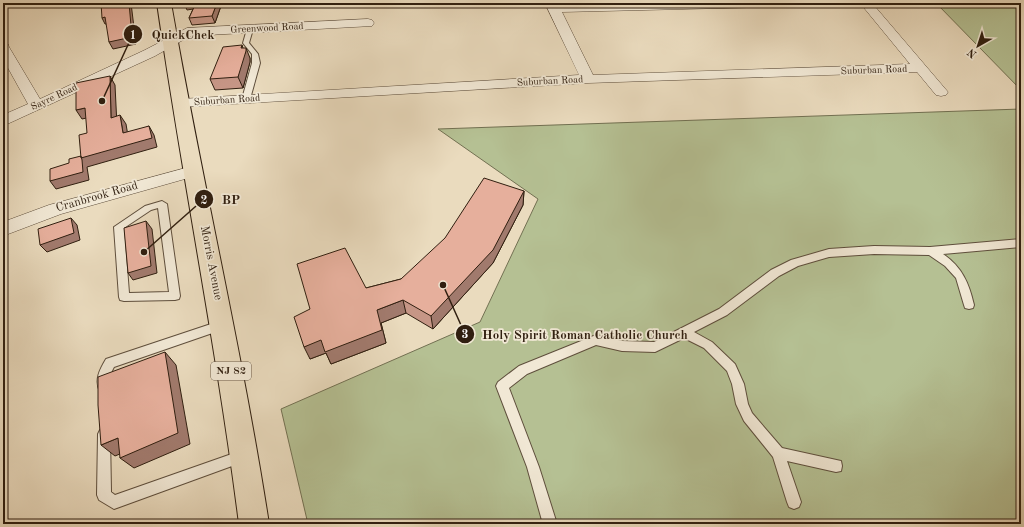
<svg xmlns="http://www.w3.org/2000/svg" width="1024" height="527" viewBox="0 0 1024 527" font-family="'Old Standard TT',serif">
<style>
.green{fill:#b5c093;stroke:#727052}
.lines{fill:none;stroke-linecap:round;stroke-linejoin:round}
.lane-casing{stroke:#5e4e3c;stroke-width:2}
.street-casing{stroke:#5e4e3c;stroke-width:1}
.primary-casing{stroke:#301f10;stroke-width:2}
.lane{fill:#f1e8d5;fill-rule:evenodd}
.street{fill:#f1e8d5;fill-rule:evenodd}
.primary{fill:#eadbbe;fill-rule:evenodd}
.wall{fill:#c69686;stroke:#301f10}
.shaded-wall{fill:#a17a6d;stroke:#301f10}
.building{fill:#e6af9c;stroke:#301f10}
.labels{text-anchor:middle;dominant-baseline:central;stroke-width:3.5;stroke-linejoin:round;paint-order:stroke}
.far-street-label{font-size:10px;fill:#301f10;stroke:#f1e8d5}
.shield{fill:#f1e8d5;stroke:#6a5b4b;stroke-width:1}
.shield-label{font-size:11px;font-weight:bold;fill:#301f10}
.street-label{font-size:12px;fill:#301f10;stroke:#f1e8d5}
.leader{fill:none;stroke:#301f10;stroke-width:1.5}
.callout-dot{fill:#301f10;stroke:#f1e8d5;stroke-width:1.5}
.mark-label{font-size:12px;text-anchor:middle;font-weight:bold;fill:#fff}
.callout-label{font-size:13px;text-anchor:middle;font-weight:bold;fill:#301f10;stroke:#f1e8d5;stroke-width:3.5;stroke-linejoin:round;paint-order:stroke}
</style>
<rect width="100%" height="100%" fill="#eadbbe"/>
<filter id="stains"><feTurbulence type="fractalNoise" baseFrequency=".005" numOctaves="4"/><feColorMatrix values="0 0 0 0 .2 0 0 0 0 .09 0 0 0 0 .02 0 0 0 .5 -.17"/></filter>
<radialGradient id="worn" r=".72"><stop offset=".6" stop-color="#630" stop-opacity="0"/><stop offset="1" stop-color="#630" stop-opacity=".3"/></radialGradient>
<path class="green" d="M936 3H1021V90Z
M1021 109V524H308L281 409 480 322 538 199 438 129Z"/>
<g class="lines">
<defs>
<path id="lane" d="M250 27 253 29 249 43 258 54 260 63 250 99 246 101 242 99 252 63V54L243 43 247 29Z
M162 201 167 204 180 296 179 299 175 300 124 301 120 300 119 297 114 227 145 206ZM158 208 169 292 129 293 124 228 151 210Z
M1021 239V247L943 254C962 267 969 283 974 305L973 308 969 309 965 308 964 305 956 278 945 266 929 255 874 254 829 257 798 266 779 276 727 315 694 332 712 342 735 364 744 384 748 404 752 413 782 448 841 461 842 466 841 471 836 472 787 461 801 502 799 507 794 509 789 507 787 502 773 457 744 421 736 404 732 384 727 371 704 348 684 338 655 352 622 351 596 345 527 374 509 388 539 467 557 524H543L527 467 496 386 498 382 519 366 596 335 622 341 654 342 719 309 771 270 791 260 829 249 874 246 930 247Z
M223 320 227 322 228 325 227 328 114 367C108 377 112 383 108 392L104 393 100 392C94 380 100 369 106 359Z
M104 428 108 430 110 434 111 492 115 495 243 450 248 452 249 456 248 460 243 462 114 509 99 500 97 495 98 434 100 430Z"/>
<path id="street" d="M545 3H557L558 5 641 3H773L771 5 767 7 562 12 593 75 910 64 860 3H872L948 92 946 95 941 96 936 95 917 72 588 83 181 107 176 106 174 103 176 100 181 99 579 75Z
M368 19 372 20 374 23 372 26 190 36 155 56 3 126V115L28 104 3 59V43L8 44 9 47 40 99 145 50 187 28Z
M193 166 199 167 201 171 199 175 61 214 3 236V222L49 205Z"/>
<path id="primary" d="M157 3H171C201 177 242 349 269 524H239C217 349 182 177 157 3Z"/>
</defs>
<use href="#lane" class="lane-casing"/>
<use href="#street" class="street-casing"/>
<use href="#primary" class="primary-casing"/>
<use href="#lane" class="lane"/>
<use href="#street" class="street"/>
<use href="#primary" class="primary"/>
</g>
<path class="wall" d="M184 3H222L215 23 192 25 189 18 193 9 187 10Z
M243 48 250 58V62L243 88 215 90 210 79Z
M524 191 523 205 493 263 433 329 406 313 381 323 386 343 331 364 326 353 310 359V309L366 288 401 279Z"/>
<path class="shaded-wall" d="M129 3H131L136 44 113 49 109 42Z
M217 3H222L215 23 212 16Z
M105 17 108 24H105L102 18Z
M242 45 245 54 246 48 250 58V62L243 88 238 77 241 48Z
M110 76 115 85 117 126 111 118Z
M85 108 91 117 82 119 76 110Z
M120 115 126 124 129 142 123 133Z
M149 126 154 135 157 147 87 167 89 180 56 189 50 181 81 158Z
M524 191 523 205 493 263 433 329 431 316Z
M71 218 77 225 80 240 47 252 40 245Z
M146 221 152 229 157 273 133 280 128 273Z
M403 300 406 313 381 323 386 343 331 364 326 353 310 359 304 347 377 310Z
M165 352 176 365 190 444 134 468 120 458Z
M118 438 132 449 115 456 101 445Z"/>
<path class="building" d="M101 3H129L132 37 109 42 105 17 102 18Z
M196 3H217L212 16 189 18Z
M242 45 241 48H246V51L238 77 210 79 223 47Z
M110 76 111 118 120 115 123 133 149 126 152 138 81 158 79 135 87 133 85 108 76 110V83Z
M81 156 82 160 83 172 50 181V169L69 163V159Z
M484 178 524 191 493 250 431 316 403 300 377 310 382 330 325 352 321 340 304 347 294 317 310 309 297 264 345 248 366 288 401 279 445 238Z
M71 218 74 233 40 245 38 229Z
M146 221 151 266 128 273 124 228Z
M165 352 178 433 120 458 118 438 101 445 98 405V377Z"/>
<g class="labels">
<g class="far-street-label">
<text transform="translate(267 28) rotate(-3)">Greenwood Road</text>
<text transform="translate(874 70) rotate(-2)">Suburban Road</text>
<text transform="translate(550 81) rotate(-3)">Suburban Road</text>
<text transform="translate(54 97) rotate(-25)">Sayre Road</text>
<text transform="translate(227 100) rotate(-4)">Suburban Road</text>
</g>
<rect class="shield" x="211" y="362" width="40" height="18" rx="3"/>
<g class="shield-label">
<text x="231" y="371">NJ 82</text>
</g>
<g class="street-label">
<text transform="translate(97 197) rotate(-16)">Cranbrook Road</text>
<text transform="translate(211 263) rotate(79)">Morris Avenue</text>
</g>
</g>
<path class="leader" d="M102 101L133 34M144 252L204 199M443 285L465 334"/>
<g class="callout-dot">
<circle cx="102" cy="101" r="4"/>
<circle cx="144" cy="252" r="4"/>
<circle cx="443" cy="285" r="4"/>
<circle cx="133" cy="34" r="10"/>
<circle cx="204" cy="199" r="10"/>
<circle cx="465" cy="334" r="10"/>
</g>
<g class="mark-label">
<text x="133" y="39">1</text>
<text x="204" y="204">2</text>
<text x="465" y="338">3</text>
</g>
<g class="callout-label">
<text x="183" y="39">QuickChek</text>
<text x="231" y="204">BP</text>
<text x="585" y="339">Holy Spirit Roman Catholic Church</text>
</g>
<rect width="1024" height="527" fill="none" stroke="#eadbbe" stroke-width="16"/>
<rect x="4" y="4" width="1016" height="519" fill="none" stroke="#301f10" stroke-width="2"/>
<rect x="8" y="8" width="1008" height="511" fill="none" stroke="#301f10"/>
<g transform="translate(978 46) rotate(219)" stroke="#f1e8d5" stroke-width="3" paint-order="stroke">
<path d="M0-3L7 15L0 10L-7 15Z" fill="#301f10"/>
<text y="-6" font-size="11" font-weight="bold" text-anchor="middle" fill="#301f10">N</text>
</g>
<rect width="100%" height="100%" filter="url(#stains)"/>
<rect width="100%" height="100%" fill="url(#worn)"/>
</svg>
